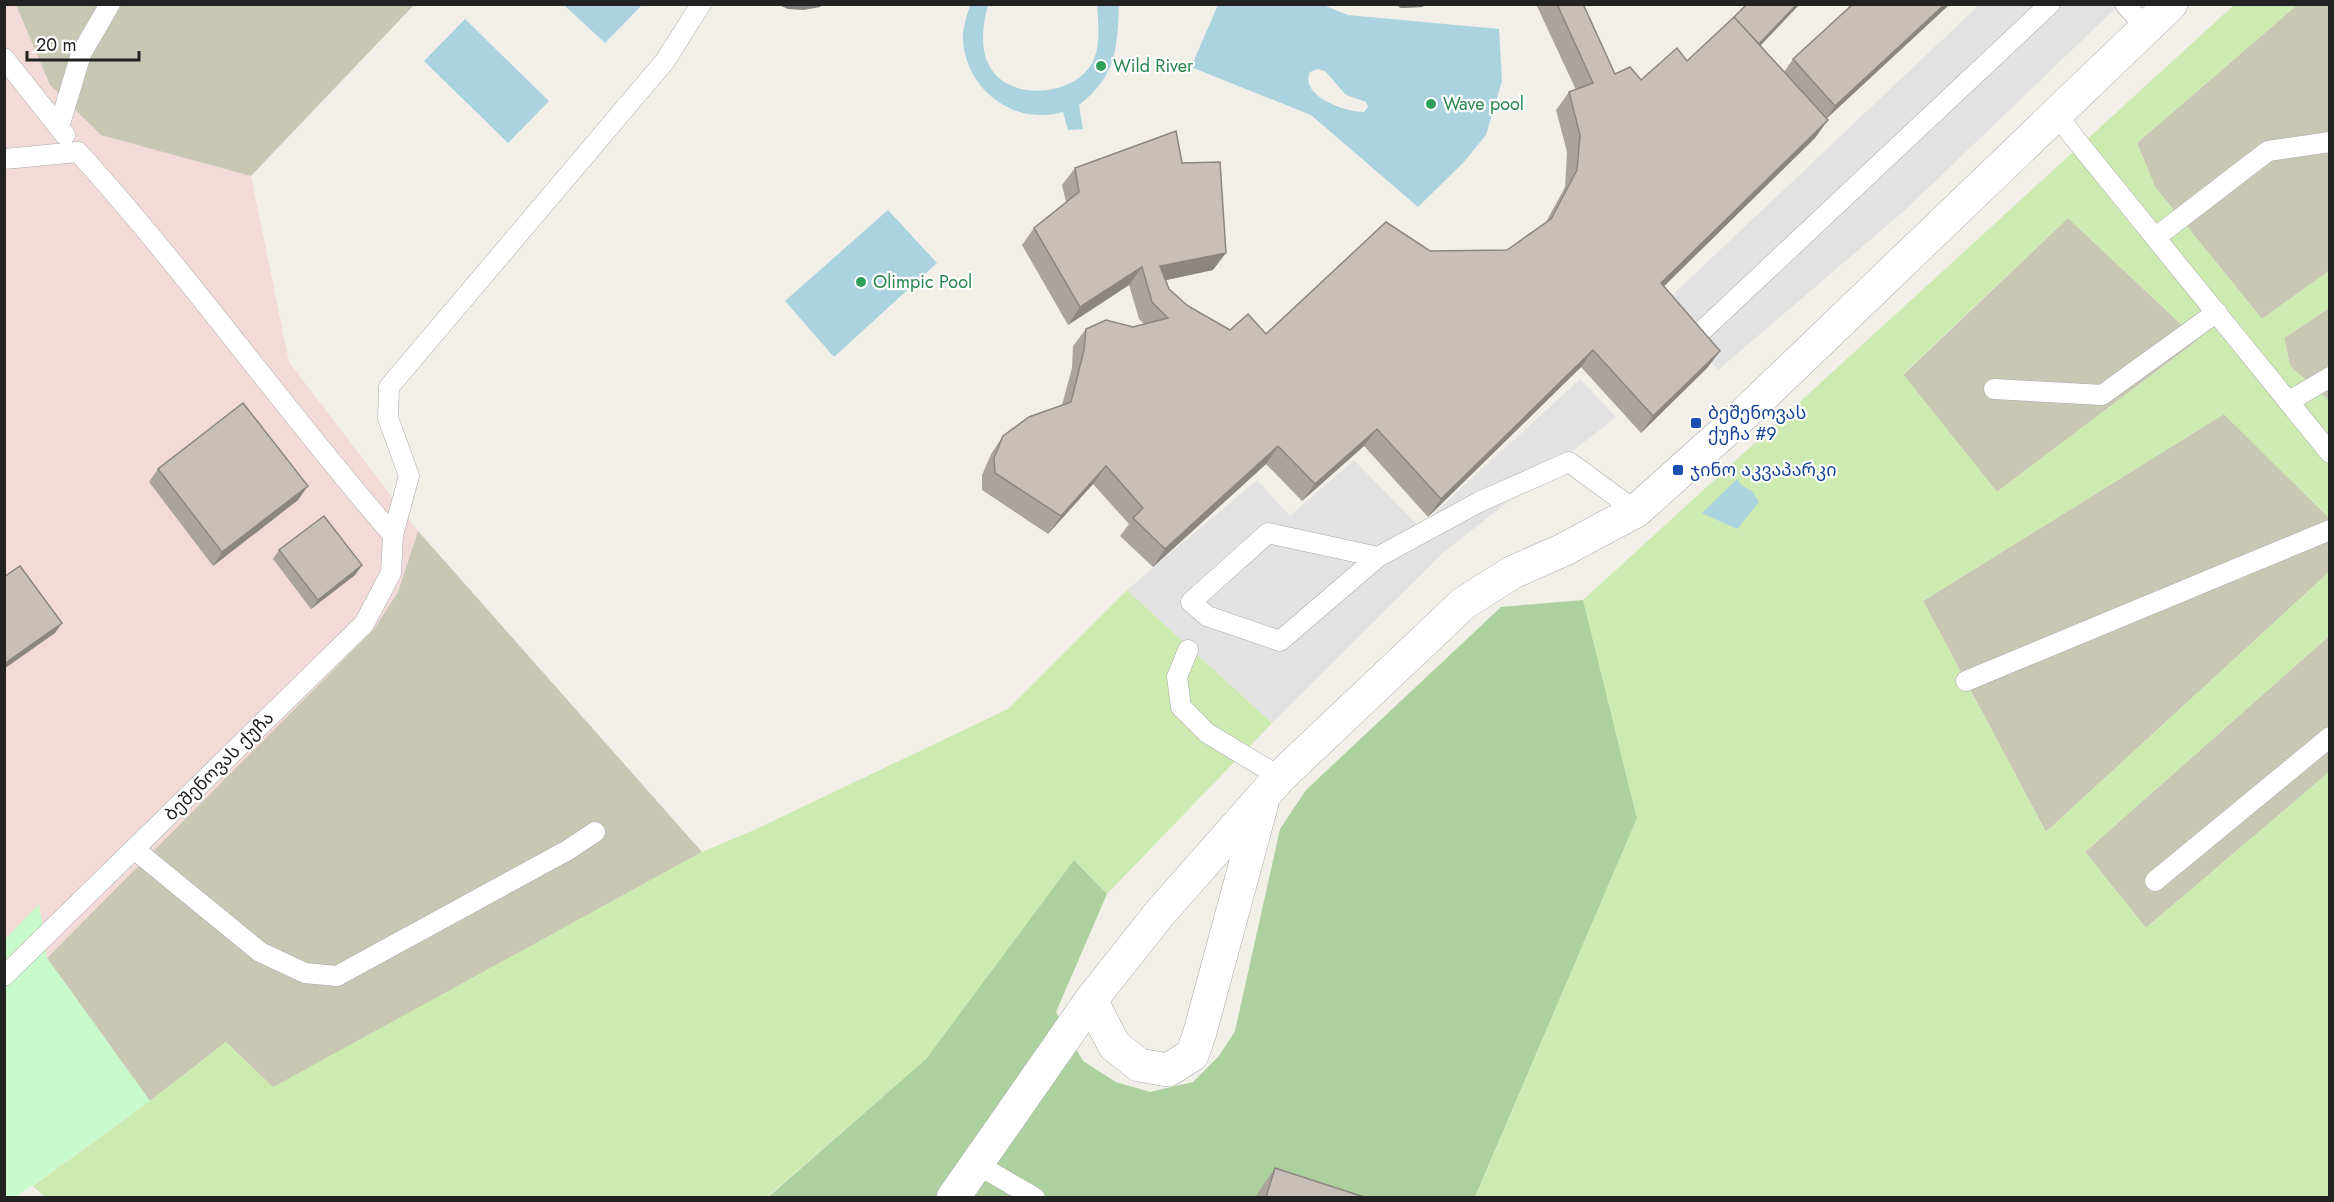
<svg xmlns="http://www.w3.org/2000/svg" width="2334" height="1202" viewBox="0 0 2334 1202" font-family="Jost,'Noto Sans Georgian',sans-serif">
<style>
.commercial{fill:#f2dad9}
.construction{fill:#c7c7b4}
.grass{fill:#cdebb0;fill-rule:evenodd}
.forest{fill:#add19e}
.park{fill:#c8facc}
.parking{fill:#e2e2e2}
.water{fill:#aad3df;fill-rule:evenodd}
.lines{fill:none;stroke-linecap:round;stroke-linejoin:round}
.lane-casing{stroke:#a9a9a9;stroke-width:21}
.street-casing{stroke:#a9a9a9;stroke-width:34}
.lane{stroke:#fff;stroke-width:20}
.street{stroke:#fff;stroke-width:33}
.wall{fill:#aba49e}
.shaded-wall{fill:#8b8681}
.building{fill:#c7bfb8;stroke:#8b8681;stroke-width:1.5}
.leisure-dot{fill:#2e9e5b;stroke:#fff;stroke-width:2}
.transit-dot{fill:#1a4fb4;stroke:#fff;stroke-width:2}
.labels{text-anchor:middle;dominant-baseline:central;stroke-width:4.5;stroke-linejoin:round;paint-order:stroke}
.leisure-label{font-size:18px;fill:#27864d;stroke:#fff;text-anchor:start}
.transit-label{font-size:18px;fill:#164399;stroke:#fff;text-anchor:start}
.street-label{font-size:18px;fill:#222;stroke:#fff}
</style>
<rect width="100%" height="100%" fill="#f2efe9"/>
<path class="commercial" d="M16 4 50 85 101 134 251 176 289 362 418 531 398 592 374 629 47 958 39 905 5 939 4 5Z"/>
<path class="construction" d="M16 5H414L251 176 101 135 50 85Z
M2297 5H2329V271L2262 319 2155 187 2137 143Z
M2068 218 2198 340 1997 492 1903 375Z
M2329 308V401L2290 366 2284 338Z
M2224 414 2329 518V572L2046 832 1923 601Z
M418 531 702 852 273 1088 226 1042 150 1101 47 958 374 629 398 592Z
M2329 636V772L2146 928 2085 852Z"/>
<path class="grass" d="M2234 5H2297L2137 143 2155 187 2262 319 2329 271V308L2284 338 2290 366 2329 401V518L2224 414 1923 601 2046 832 2329 572V636L2085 852 2146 928 2329 772V1197L1475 1198 1637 818 1583 600ZM2068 218 2198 340 1997 492 1903 374Z
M1127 590 1272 723 1107 894 1074 860 926 1059 767 1197 46 1198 33 1186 150 1101 226 1042 273 1087 702 852 754 830 1008 709Z"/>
<path class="forest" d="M1583 600 1637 818 1475 1197 767 1198 926 1059 1074 860 1107 894 1056 1012 1083 1061 1116 1082 1150 1092 1193 1082 1219 1056 1235 1031 1280 829 1306 790 1501 607Z"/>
<path class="park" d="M39 904 47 958 150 1101 32 1186 14 1197 5 1198V939Z"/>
<path class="parking" d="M1979 5H2119L1904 211 1718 370 1663 304Z
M1580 379 1616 417 1444 552 1272 723 1127 590 1257 480 1290 516 1354 460 1419 527Z"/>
<path class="water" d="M564 5H642L605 43Z
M970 5H988C983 24 979 48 990 67 1010 103 1079 96 1094 59 1101 42 1098 22 1097 5H1119C1117 49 1117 75 1079 105L1083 129 1068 130 1063 112C1015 126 967 91 963 41 962 29 967 16 970 5Z
M1218 5H1323L1348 15 1499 29 1502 81 1486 135 1463 163 1418 207 1311 115 1191 67ZM1318 69 1325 71 1346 95 1366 102 1368 107 1364 112C1345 112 1299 96 1310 72Z
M465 19 549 101 508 143 424 61Z
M888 210 937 263 834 357 785 301Z
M1737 479 1741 485 1752 491 1759 502 1737 529 1702 513Z"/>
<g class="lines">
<defs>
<path id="lane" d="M2125 4 2146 28
M4 58 65 135
M2057 113 2072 135 2330 453
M59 127 81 54 110 4
M4 159 78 152C189 274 284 410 393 535
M2156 237 2268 151 2330 142
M1689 343 2050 4
M1994 389 2102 395 2217 312
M2288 402 2330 377
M1378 557 1280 641 1207 616 1191 602 1268 533 1378 557 1479 502 1569 462 1636 511
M1188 650 1177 677 1181 707 1207 733 1280 777
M1966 681 2330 530
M134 849 260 952 305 973 337 976 568 850 595 832
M2155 881 2330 737
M4 976 364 624 391 573 393 535 409 476 388 418 389 387 665 61 701 4
M977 1164 1035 1198"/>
<path id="street" d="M1091 1000 1114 1045 1139 1065 1168 1070 1192 1055 1200 1032 1262 803
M953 1198 1091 1000 1160 913 1280 777 1464 603 1513 572 1563 550 1636 511 1744 414 2171 4"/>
</defs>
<use href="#lane" class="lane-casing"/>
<use href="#street" class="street-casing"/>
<use href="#lane" class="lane"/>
<use href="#street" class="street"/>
</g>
<path class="wall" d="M1396 4H1426L1422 7 1400 8Z
M1536 4H1583L1615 74 1641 80 1687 61 1761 46 1784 72 1793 59 1950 4 1826 119 1815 138 1664 286 1720 351 1707 368 1641 433 1581 367 1428 517 1364 446 1302 501 1266 464 1153 567 1120 536 1129 524 1093 484 1048 534 982 490V475L991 454 1003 436 1062 405 1072 368 1073 346 1086 329 1133 327 1144 324 1139 319 1129 285 1068 325 1022 245 1034 228 1066 202 1062 185 1075 168 1182 163 1213 270 1166 280 1169 289 1188 306 1230 330 1266 334 1430 251 1507 250 1546 222 1565 187 1567 152 1556 110 1569 92 1576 90Z
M158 469 298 500 213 566 149 482Z
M279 550 362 565 355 575 311 609 273 559Z
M1275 1168 1364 1197H1255Z"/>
<path class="shaded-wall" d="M777 4H823L820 7 804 10 788 9Z
M1403 4H1426L1422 7 1400 8Z
M1797 4H1800L1746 61 1756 47Z
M1945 4H1950L1826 119 1835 106Z
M1828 120 1815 138 1649 301 1661 283Z
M1226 253 1213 270 1148 284 1160 266Z
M1142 267 1129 285 1068 325 1080 307Z
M1593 350 1581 367 1428 517 1441 499Z
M1720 351 1707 368 1641 433 1653 416Z
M1377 429 1364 446 1302 501 1315 484Z
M1278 446 1266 464 1153 567 1165 549Z
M1106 466 1093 484 1048 534 1061 516Z
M308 486 298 500 213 566 222 552Z
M362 565 355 575 311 609 318 600Z
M62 623 55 633 4 669V664Z"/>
<path class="building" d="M1557 4H1583L1615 74 1630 67 1641 80 1677 48 1687 61 1734 17 1828 120 1661 283 1720 351 1653 416 1593 350 1441 499 1377 429 1315 484 1278 446 1165 549 1133 518 1143 508 1106 466 1061 516 995 473 994 458 1003 436 1029 417 1071 402 1084 350 1086 329 1106 320 1133 327 1168 318 1152 302 1142 267 1080 307 1034 228 1079 192 1075 168 1176 131 1182 163 1220 162 1226 253 1160 266 1169 289 1188 306 1230 330 1248 314 1266 334 1386 222 1430 251 1507 250 1551 219 1577 170 1580 135 1569 92 1593 83Z
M1747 4H1797L1759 44 1734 17Z
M1853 4H1945L1835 106 1793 59Z
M243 403 308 486 222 552 158 469Z
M324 516 362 565 318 600 279 550Z
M20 566 62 623 4 664V577Z
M1275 1168 1364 1197H1266Z"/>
<g class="leisure-dot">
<circle cx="1101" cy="66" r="6"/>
<circle cx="1431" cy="104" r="6"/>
<circle cx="861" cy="282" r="6"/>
</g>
<g class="transit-dot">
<rect x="1690" y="417" width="12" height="12" rx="3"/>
<rect x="1672" y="464" width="12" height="12" rx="3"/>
</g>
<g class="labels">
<g class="leisure-label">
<text x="1113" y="66">Wild River</text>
<text x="1443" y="104">Wave pool</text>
<text x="873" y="282">Olimpic Pool</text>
</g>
<g class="transit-label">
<text x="1708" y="413">ბეშენოვას<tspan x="1708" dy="21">ქუჩა #9</tspan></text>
<text x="1690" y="470">ჯინო აკვაპარკი</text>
</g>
<g class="street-label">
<text transform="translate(219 766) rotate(-45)">ბეშენოვას ქუჩა</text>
</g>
</g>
<rect width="2334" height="1202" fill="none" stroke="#222222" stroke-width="12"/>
<path d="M27 51v9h112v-9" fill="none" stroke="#222222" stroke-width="3"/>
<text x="36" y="51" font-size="18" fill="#222222" stroke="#ffffff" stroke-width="4.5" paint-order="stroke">20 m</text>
</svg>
